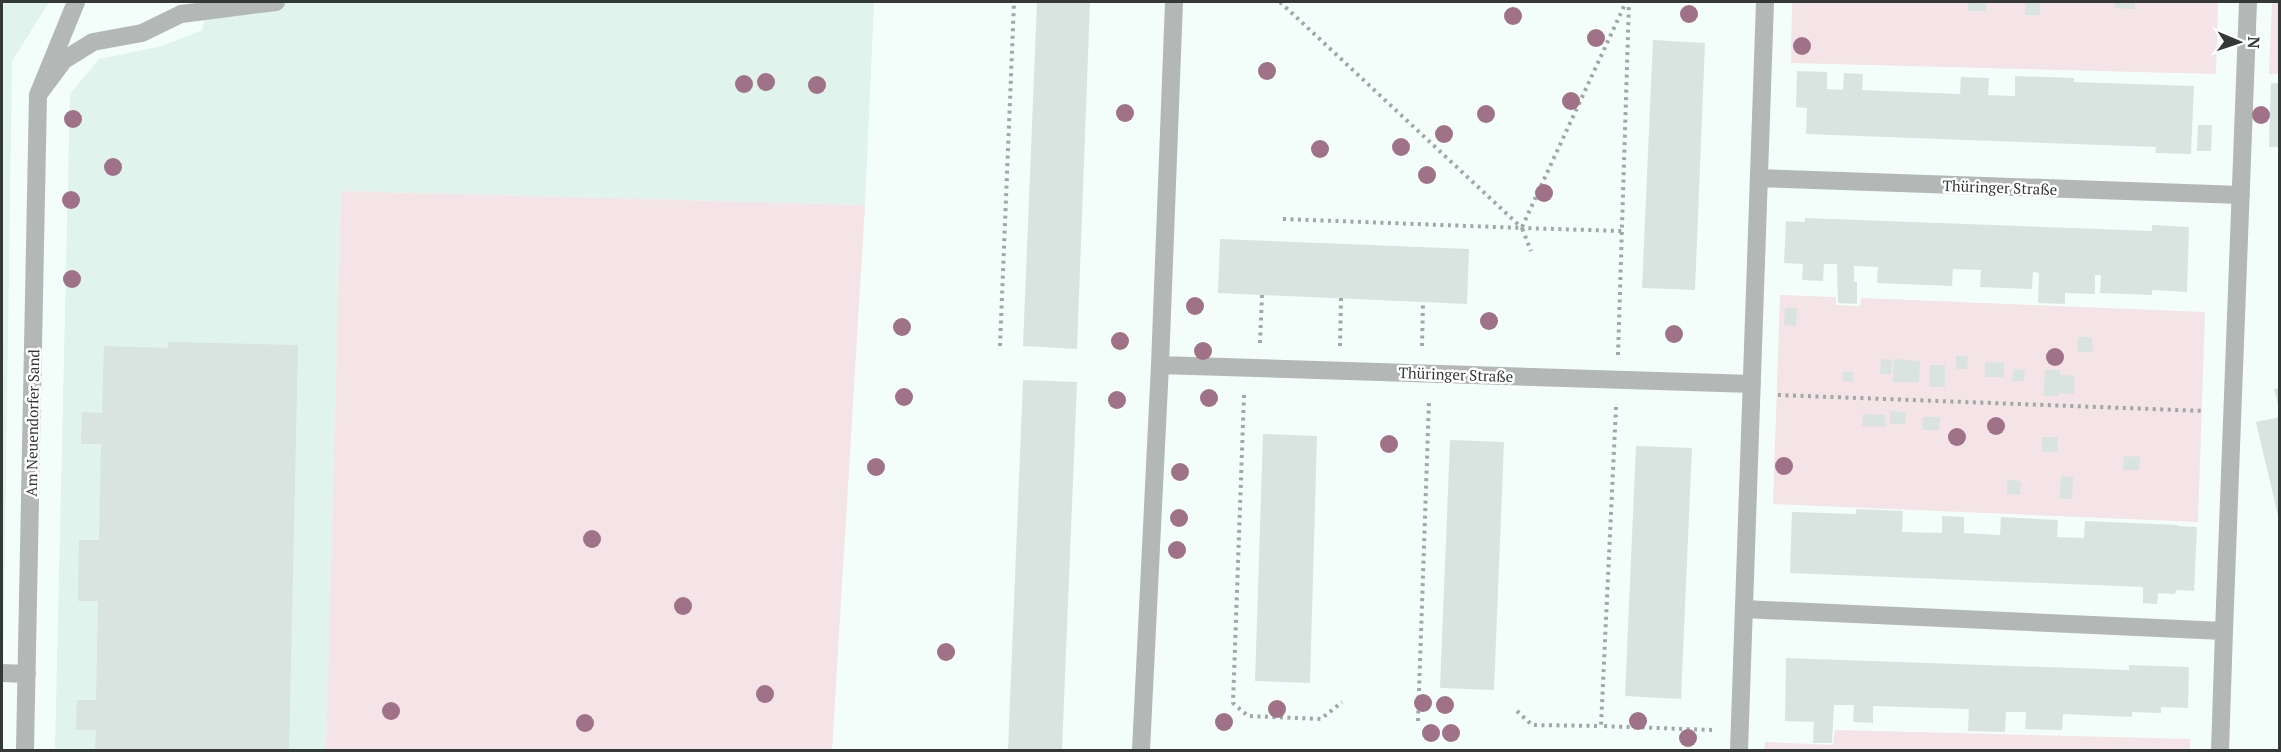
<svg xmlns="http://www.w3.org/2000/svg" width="2281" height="752" viewBox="0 0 2281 752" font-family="'PT Serif',serif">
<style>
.built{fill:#e0f3ed}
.green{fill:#f4e3e7}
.building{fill:#d9e3e0}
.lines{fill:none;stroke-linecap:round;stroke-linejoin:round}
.path{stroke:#a0a8a6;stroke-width:4;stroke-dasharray:3 4.5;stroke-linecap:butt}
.minor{stroke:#b3b7b6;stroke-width:18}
.tree{fill:#a07288}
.labels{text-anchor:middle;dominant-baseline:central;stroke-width:5;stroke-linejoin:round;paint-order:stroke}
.street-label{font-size:15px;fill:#343837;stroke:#fff}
</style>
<rect width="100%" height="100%" fill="#f3fefa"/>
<path class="built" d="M2 2H49L12 61 2 750Z
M210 2H874L865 205 341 191 326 750H55L70 94 99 59 162 46 202 30Z"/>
<path class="green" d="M1792 2H2218L2216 74 1791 63Z
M2272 2H2279V74H2269Z
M341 191 865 205 832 750H326Z
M1780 295 1836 297V305L1860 306 1861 298 2205 312 2198 522 1773 504Z
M1835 730 2190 739V750H1764L1765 742 1833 745Z"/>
<path class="building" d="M1037 2H1090L1077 349 1023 346Z
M1969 2H1986V11H1968Z
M2026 2H2040V15H2025Z
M2115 2H2135V9L2115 8Z
M1653 40 1705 43 1695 290 1642 288Z
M1797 71 1827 72V89L1843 90 1844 73 1863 74 1862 90 1960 94 1961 77 1989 78 1988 95 2015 96V76L2074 78V82L2194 86 2191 154 2155 153 2156 147 1806 134 1807 108 1796 107Z
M2271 83H2280V147H2269Z
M2198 125H2212L2211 151H2197Z
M1805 218 2152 231V225L2189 227 2187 292 2152 290V295L2100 293 2101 275H2095V294L2065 293V304L2038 303 2039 273 2033 272 2032 289 1980 287 1981 270 1953 269 1952 286 1877 283 1878 267 1854 266V282H1857V304L1838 303 1837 264H1824L1823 281 1802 280 1803 264 1784 263 1786 221 1805 222Z
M1220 239 1469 249 1467 304 1218 293Z
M1785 308H1797L1796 326 1784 325Z
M2078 337H2092L2093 352H2077Z
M169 342 298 345 289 750H95L96 730H76L77 700H96L98 601H78L79 540H99L101 444H81L82 412 102 413 104 346 168 348Z
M1956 356H1968L1967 369H1956Z
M1881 359 1892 360 1891 374H1880Z
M1894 359 1920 361 1919 382H1893Z
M1985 362 2004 363V377H1985Z
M1930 365H1945V387H1929Z
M2013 369 2025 370 2024 381H2012Z
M2045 370H2060V375L2075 376 2074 394 2059 393V396H2044Z
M1843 372H1853V382L1843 381Z
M1023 380 1077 382 1062 750H1008Z
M2280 388V409H2279L2274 389Z
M1890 411 1906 412 1905 424H1890Z
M1863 414 1885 415V427L1862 426Z
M1923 417H1940L1939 430H1922Z
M2280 417V520H2279L2256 422Z
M1263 434 1317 436 1310 683 1255 681Z
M2042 437H2058L2057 452H2042Z
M1450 440 1504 442 1494 690 1440 688Z
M1636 446 1692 448 1681 699 1625 696Z
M2124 456 2140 457 2139 470H2123Z
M2061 476 2073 477 2072 499H2060Z
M2007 480 2021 481 2020 495 2007 494Z
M1856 509 1903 511 1902 532 1942 533V516L1964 517V533L2000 535 2001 517 2058 520 2057 537 2084 538 2085 521 2178 525V526L2197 527 2194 591 2176 590 2175 594 2158 593 2157 604 2143 603V587L1790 573 1792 512 1856 514Z
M1786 658 2129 670V665L2189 667 2188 708 2161 707V713L2132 712V717L2063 714 2062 730 2025 729 2026 712H2006L2005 732 1968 731 1969 709 1873 706V723L1853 722 1854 705H1834L1832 743H1813L1814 722 1785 721Z"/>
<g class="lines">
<path class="path" d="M1280 2 1522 228 1622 231
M1283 219 1522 228 1531 251
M1522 227 1626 2
M1260 343 1262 295
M1000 346 1014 2
M1340 346 1341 298
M1422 346 1423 302
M1618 355 1629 2
M1244 395 1233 703 1248 716 1321 719 1342 702
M1778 395 2205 411
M1616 407 1601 726 1713 730
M1517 711 1532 725 1601 726
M1418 721 1429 401"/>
<path class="minor" d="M76 2 38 95 64 60 93 42 142 33 181 14 276 2
M1174 2 1160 365 1752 384
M1759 178 2241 195
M1744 609 2224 631 2248 2
M2 673 27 674
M25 750 38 95
M1141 750 1160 365
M1739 750 1765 2
M2220 750 2224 631"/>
</g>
<g class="tree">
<circle cx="1689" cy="14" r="9"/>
<circle cx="1513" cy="16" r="9"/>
<circle cx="1596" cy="38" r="9"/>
<circle cx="1802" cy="46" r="9"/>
<circle cx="1267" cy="71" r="9"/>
<circle cx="766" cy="82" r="9"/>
<circle cx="744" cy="84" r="9"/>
<circle cx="817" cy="85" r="9"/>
<circle cx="1571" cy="101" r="9"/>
<circle cx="1125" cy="113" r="9"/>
<circle cx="1486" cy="114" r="9"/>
<circle cx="2261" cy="115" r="9"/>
<circle cx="73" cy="119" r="9"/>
<circle cx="1444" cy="134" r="9"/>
<circle cx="1401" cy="147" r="9"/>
<circle cx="1320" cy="149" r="9"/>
<circle cx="113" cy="167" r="9"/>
<circle cx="1427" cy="175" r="9"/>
<circle cx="1544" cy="193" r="9"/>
<circle cx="71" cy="200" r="9"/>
<circle cx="72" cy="279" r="9"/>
<circle cx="1195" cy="306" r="9"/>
<circle cx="1489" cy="321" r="9"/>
<circle cx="902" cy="327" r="9"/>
<circle cx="1674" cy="334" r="9"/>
<circle cx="1120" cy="341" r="9"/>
<circle cx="1203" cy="351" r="9"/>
<circle cx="2055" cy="357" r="9"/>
<circle cx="904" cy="397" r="9"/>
<circle cx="1209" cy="398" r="9"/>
<circle cx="1117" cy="400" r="9"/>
<circle cx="1996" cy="426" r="9"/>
<circle cx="1957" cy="437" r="9"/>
<circle cx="1389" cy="444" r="9"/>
<circle cx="1784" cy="466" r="9"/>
<circle cx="876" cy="467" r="9"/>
<circle cx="1180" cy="472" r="9"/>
<circle cx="1179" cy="518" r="9"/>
<circle cx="592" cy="539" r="9"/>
<circle cx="1177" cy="550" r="9"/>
<circle cx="683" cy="606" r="9"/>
<circle cx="946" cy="652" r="9"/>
<circle cx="765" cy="694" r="9"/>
<circle cx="1423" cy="703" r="9"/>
<circle cx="1445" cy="705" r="9"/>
<circle cx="1277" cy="709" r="9"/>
<circle cx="391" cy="711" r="9"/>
<circle cx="1638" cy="721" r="9"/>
<circle cx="1224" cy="722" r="9"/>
<circle cx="585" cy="723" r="9"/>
<circle cx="1431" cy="733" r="9"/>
<circle cx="1451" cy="733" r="9"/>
<circle cx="1688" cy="738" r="9"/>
</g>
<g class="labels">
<g class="street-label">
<text transform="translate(2000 187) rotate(2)">Thüringer Straße</text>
<text transform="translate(1456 374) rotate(2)">Thüringer Straße</text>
<text transform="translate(32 423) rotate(-89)">Am Neuendorfer Sand</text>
</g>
</g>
<rect width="2281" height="752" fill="none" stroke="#343837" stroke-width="6"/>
<g transform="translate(2239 42) rotate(92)" stroke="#ffffff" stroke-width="4.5" paint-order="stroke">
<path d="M0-4.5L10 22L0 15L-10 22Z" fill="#343837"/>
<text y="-9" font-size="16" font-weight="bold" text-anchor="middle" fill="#343837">N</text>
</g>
</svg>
